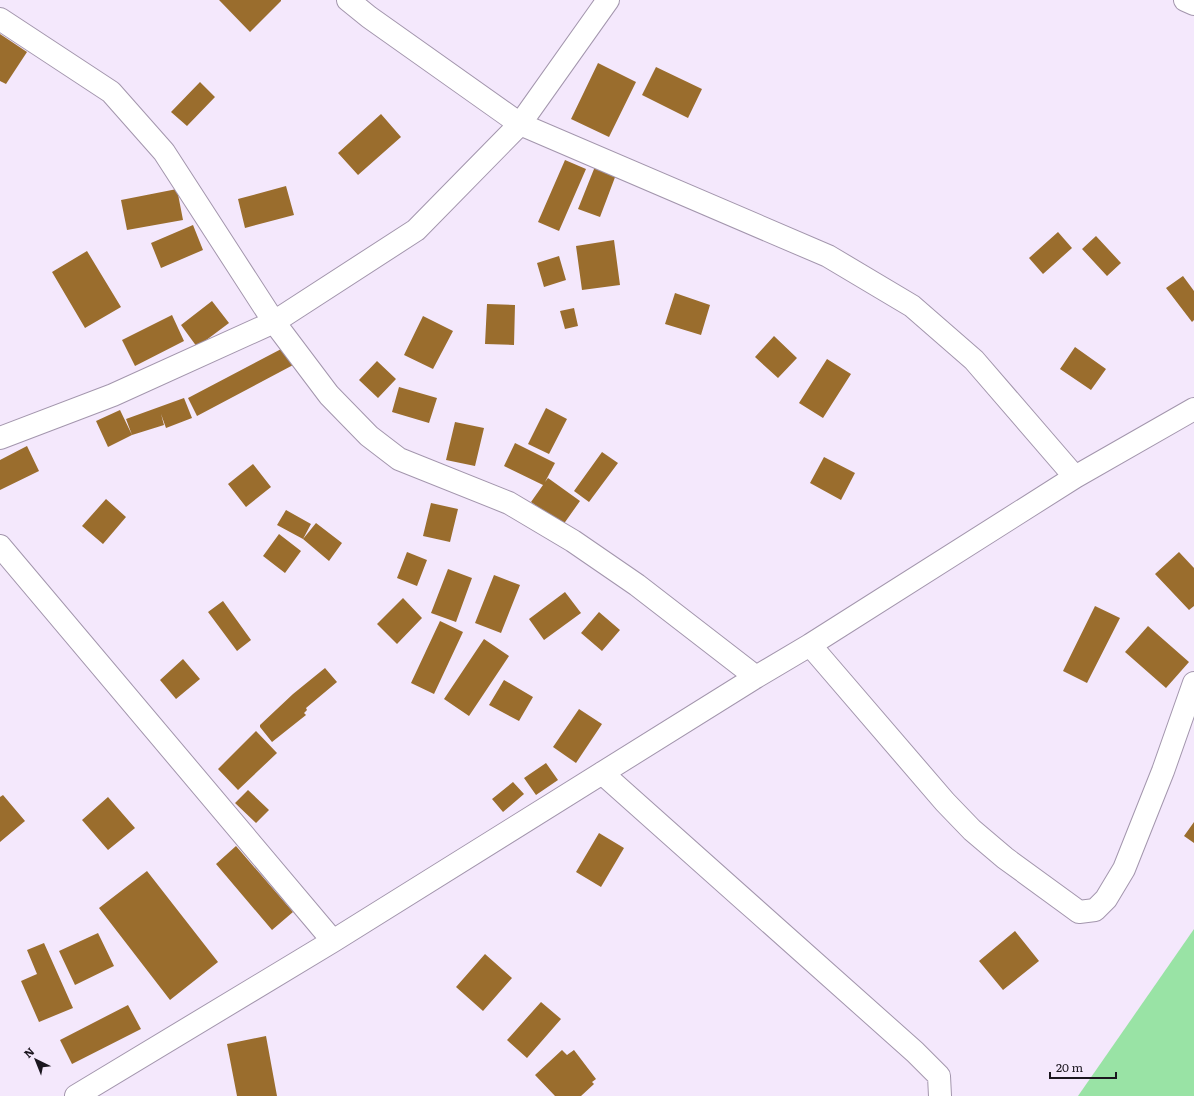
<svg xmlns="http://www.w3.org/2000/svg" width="1194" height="1096" viewBox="0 0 1194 1096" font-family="Literata,serif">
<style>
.green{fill:#99e3a5}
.building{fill:#9a6d2d}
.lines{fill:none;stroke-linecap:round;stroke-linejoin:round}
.minor-casing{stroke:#a396ad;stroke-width:24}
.minor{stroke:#fff;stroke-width:22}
</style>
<rect width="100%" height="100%" fill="#f4e8fc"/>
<path class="green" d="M1194 929V1096H1078Z"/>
<path class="building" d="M219 0H281V1L250 32Z
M0 34 27 52 6 84 0 81Z
M598 63 636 82 609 137 571 119Z
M656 67 702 89 688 118 642 95Z
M200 82 215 97 187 126 171 112Z
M381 114 401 137 358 175 338 153Z
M565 160 586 169 559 231 538 222Z
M596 164 617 172 600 217 578 209Z
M286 186 294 215 245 228 238 199Z
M177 189 183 220 127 230 121 200Z
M193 225 203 250 161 268 151 243Z
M1058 232 1072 248 1043 274 1029 258Z
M1096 236 1121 263 1107 276 1082 249Z
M614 240 620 285 582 290 576 246Z
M87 251 121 307 85 328 52 272Z
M559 256 566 280 544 287 537 263Z
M1183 276 1194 291V320L1192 322 1166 288Z
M675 293 710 305 701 335 665 324Z
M212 301 229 323 197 347 181 325Z
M487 304 515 305 514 345 485 344Z
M574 308 578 326 565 329 560 311Z
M172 315 184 341 135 366 122 340Z
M423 316 453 331 433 369 404 355Z
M774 336 797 358 778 378 755 357Z
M285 347 295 364 197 416 188 398Z
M1075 347 1106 369 1091 390 1060 369Z
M827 359 851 374 823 418 799 403Z
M377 361 396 379 378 398 359 380Z
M399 387 437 398 429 423 392 412Z
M184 398 192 418 166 428 161 414 164 425 132 435 126 419Z
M546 408 567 419 549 454 528 444Z
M120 410 132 435 108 447 96 421Z
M455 422 484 428 475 466 446 460Z
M515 443 555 463 545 482 548 478 580 501 563 525 531 502 543 485 504 466Z
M27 446 39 471 0 490V460Z
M602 452 618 463 589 502 574 491Z
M824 457 855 473 841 500 810 483Z
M253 464 271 487 246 507 228 484Z
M106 499 126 517 103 544 82 526Z
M431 503 458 509 450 542 423 536Z
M286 510 311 524 303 539 277 525Z
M316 523 342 543 329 561 303 539Z
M279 534 301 551 285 573 263 556Z
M407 552 427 560 417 586 397 578Z
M1179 552 1194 568V606L1189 610 1155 574Z
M448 569 472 578 456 622 431 613Z
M494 575 520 585 501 633 475 623Z
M565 592 581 613 544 640 529 619Z
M403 598 422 618 397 644 377 624Z
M223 601 251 640 237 651 208 612Z
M1095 606 1120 618 1087 683 1063 671Z
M599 612 620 630 602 651 581 633Z
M440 621 463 632 434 694 411 683Z
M1148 626 1189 662 1166 688 1125 652Z
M484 639 509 656 469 716 444 699Z
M183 659 200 679 176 699 160 680Z
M325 668 337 682 306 708 307 710 304 713 306 715 272 742 260 727V725L293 694Z
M504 680 533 697 519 721 489 705Z
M579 709 602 724 576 763 553 747Z
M256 731 277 753 238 790 218 769Z
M546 763 558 780 536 795 524 778Z
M513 782 524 794 503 812 492 799Z
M248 790 269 810 256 823 235 803Z
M3 795 25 821 0 842V797Z
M108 797 135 828 108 850 82 820Z
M1194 822V843L1184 836Z
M599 833 624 848 601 887 576 872Z
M236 846 293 912 272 930 216 864Z
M147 871 218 962 170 1000 99 908Z
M1015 931 1039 961 1003 990 979 961Z
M98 933 114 966 75 985 59 951Z
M44 943 73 1008 39 1022 21 981 37 974 27 950Z
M485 954 512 978 483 1011 456 987Z
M541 1002 561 1019 527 1058 507 1040Z
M128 1005 141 1029 72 1064 60 1040Z
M266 1036 277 1096H237L227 1044Z
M562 1050 567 1055 574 1050 596 1079 592 1082 594 1084 581 1096H555L535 1075Z"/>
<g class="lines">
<defs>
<path id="minor" d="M348 0 369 17 520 124 828 256 912 306 974 360 1075 477
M1185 0 1194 4
M0 19 111 92 164 152 274 322 329 395 369 436 399 459 509 503 573 541 637 585 756 677
M0 438 113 395 274 322 416 230 520 124 608 0
M0 546 333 941
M810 645 945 802 972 830 1005 858 1079 912 1095 910 1106 899 1124 869 1163 771 1194 683
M602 773 915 1052 939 1076 940 1096
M76 1096 333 941 756 677 810 645 1075 477 1194 409"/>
</defs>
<use href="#minor" class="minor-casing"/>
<use href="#minor" class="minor"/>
</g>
<g transform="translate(36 1060) rotate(317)" stroke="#f4e8fc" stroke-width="3" paint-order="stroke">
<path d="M0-3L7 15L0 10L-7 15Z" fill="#1b161f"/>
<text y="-6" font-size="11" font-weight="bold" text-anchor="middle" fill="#1b161f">N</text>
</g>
<path d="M1050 1072v6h66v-6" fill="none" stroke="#1b161f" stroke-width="2"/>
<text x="1056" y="1072" font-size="12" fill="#1b161f" stroke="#f4e8fc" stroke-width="3" paint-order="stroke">20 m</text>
</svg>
